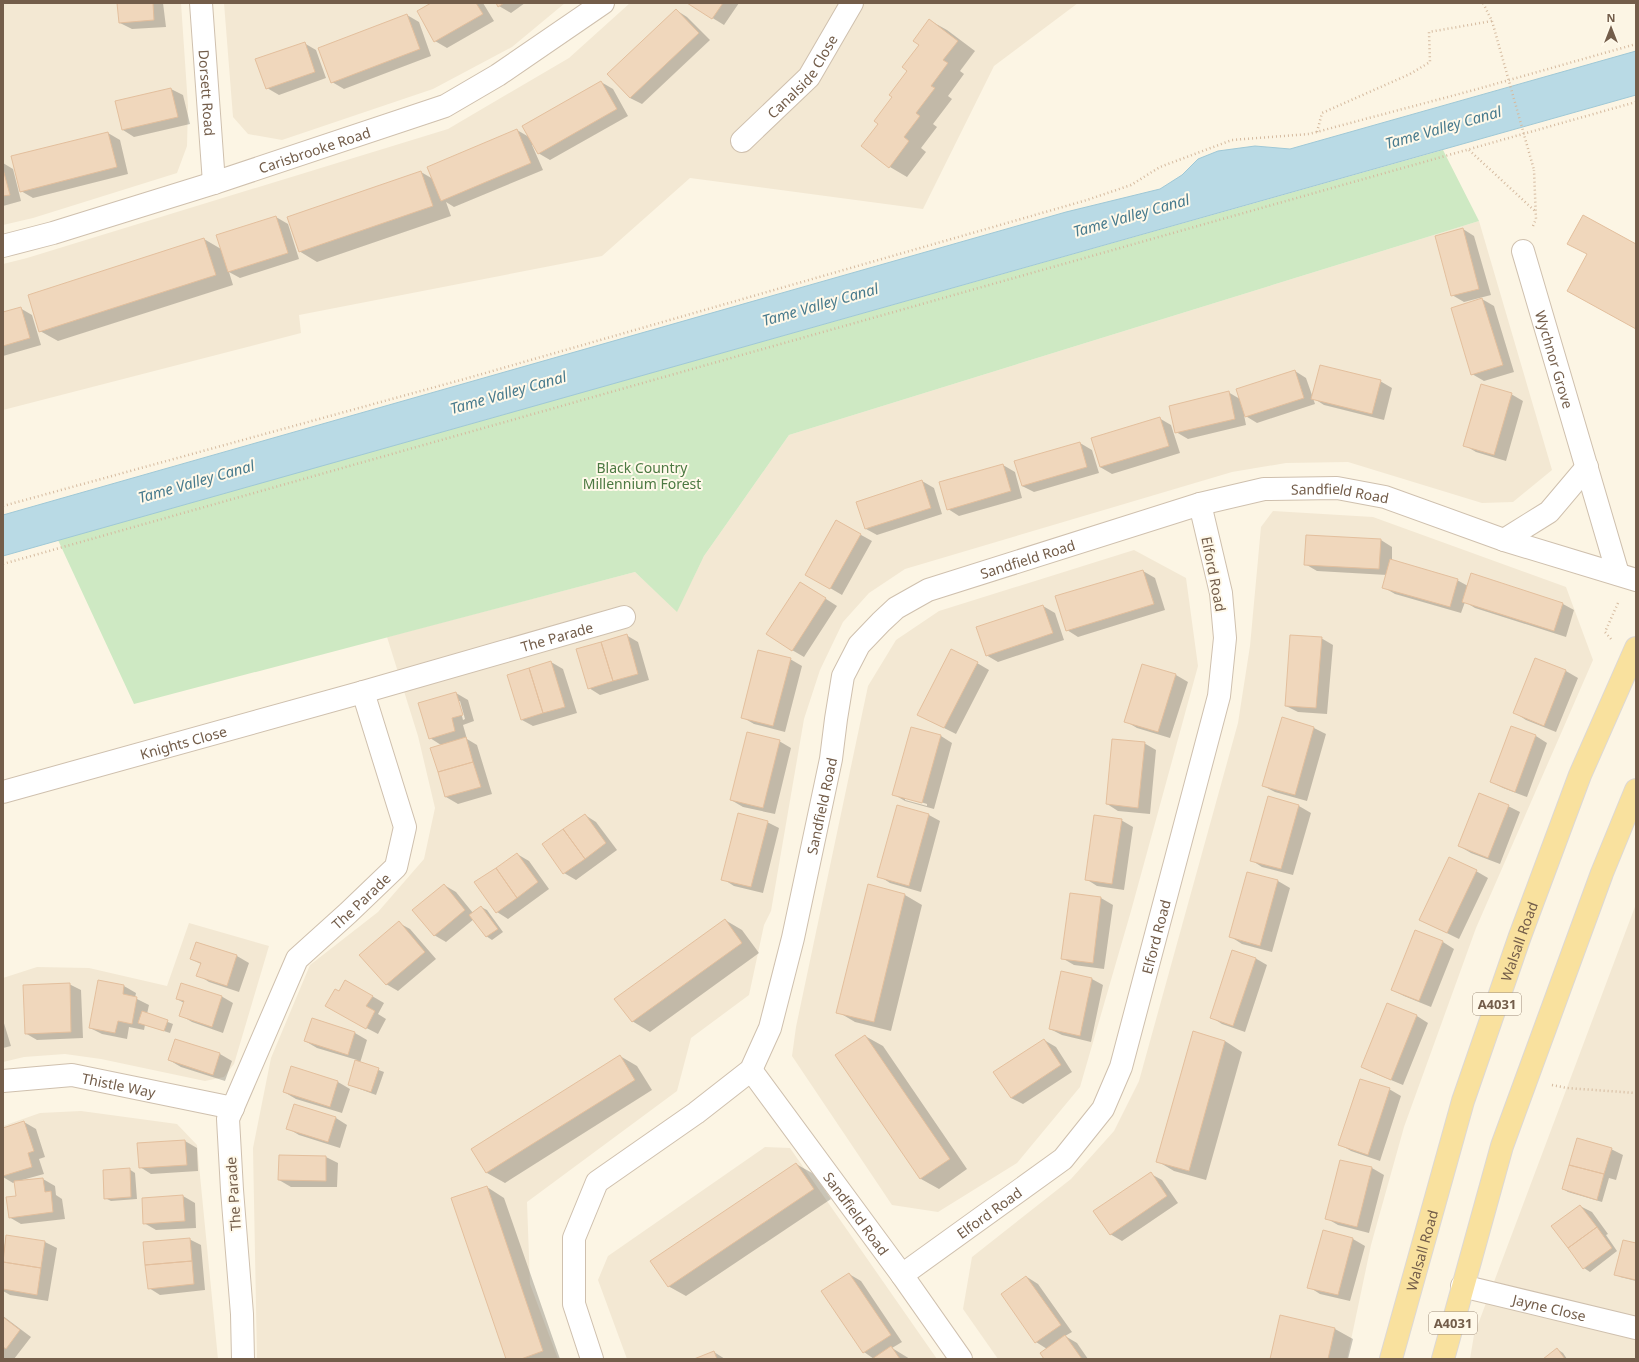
<svg xmlns="http://www.w3.org/2000/svg" width="1639" height="1362" viewBox="0 0 1639 1362" font-family="'Noto Sans',sans-serif">
<style>
.residential{fill:#f3e8d3}
.green{fill:#cee9c3}
.water{fill:#b9dae5;stroke:#9fc8d6}
.shadow{fill:#0003;fill-rule:evenodd}
.building{fill:#f0d7bc;stroke:#e3bf9d}
.lines{fill:none;stroke-linecap:round;stroke-linejoin:round}
.minor-casing{stroke:#cfc0ae;stroke-width:24}
.major-casing{stroke:#ddd8d4;stroke-width:24}
.path{stroke:#d5ba9f;stroke-width:2.5;stroke-dasharray:1 3;stroke-linecap:butt}
.minor{stroke:#fff;stroke-width:22}
.major{stroke:#f9e19e;stroke-width:22}
.path-bridge{stroke:#d5ba9f;stroke-width:2.5;stroke-dasharray:1 3;stroke-linecap:butt}
.labels{text-anchor:middle;dominant-baseline:central;stroke-width:4;stroke-linejoin:round;paint-order:stroke}
.shield{fill:#fff9ea;stroke:#9d8c7a;stroke-width:1}
.shield-label{font-size:13px;font-weight:bold;fill:#735d4a}
.street-label{font-size:14px;fill:#735d4a;stroke:#fff9ea}
.park-label{font-size:14px;fill:#4c7942;stroke:#fff9ea}
.water-label{font-size:15px;font-style:italic;fill:#477a8d;stroke:#fff9ea}
</style>
<rect width="100%" height="100%" fill="#fcf5e4"/>
<path class="residential" d="M3 3H181L188 106 187 146 177 173 33 218 3 225Z
M224 3H565L512 47 433 89 282 140 248 134 233 117Z
M630 3H1078L994 66 923 209 690 178 602 256 299 315 301 333 3 410V264L27 258 448 129 569 58Z
M1479 221 1552 470 1513 502 1482 503 1348 462 1286 463 1232 472 905 569 869 593 843 622 820 670 804 719 771 911 764 925 749 995 691 1038 677 1091 527 1202 530 1284 558 1359H257L253 1148 271 1058 310 965 378 912 424 859 435 808 418 736 387 637 635 572 677 611 704 556 789 435Z
M1273 511 1373 517 1566 587 1593 660 1476 928 1404 1127 1371 1245 1347 1359H998L963 1309 972 1257 1071 1179 1114 1131 1139 1081 1238 723 1250 646 1261 527Z
M1134 550 1186 578 1198 666 1131 911 1080 1087 1017 1163 938 1212 892 1205 792 1056 796 1027 868 686 896 640 939 611Z
M1636 904V1359H1470L1474 1335Z
M189 923 269 946 234 1064 224 1077 205 1081 101 1059 65 1054 24 1057 3 1062V978L37 967 89 968 167 986Z
M81 1111 177 1124 197 1145 218 1359H3V1126L40 1113Z
M765 1147 790 1148 937 1359H627L598 1280 608 1256Z"/>
<path class="green" d="M1443 150 1479 221 789 435 704 556 677 612 635 572 134 704 58 540Z"/>
<path class="water" d="M1636 51V95L3 556V515L1066 212 1160 189 1182 175 1198 159 1218 151 1255 146 1290 149Z"/>
<path class="shadow" d="M118 3H163L166 27 132 29 120 23Z
M433 3H483L494 21 447 48 435 41Z
M497 3H525L511 13 499 6Z
M688 3H739L724 25Z
M676 10 687 17 710 40 642 104 630 98 608 74Z
M407 15 419 22 431 56 344 89 332 82Z
M929 20 947 30 975 51 960 71 964 74 948 96 952 99 933 124 937 127 921 148 926 152 907 177 890 167 879 123 908 71 920 45Z
M304 43 316 50 326 78 279 95 267 88Z
M601 82 613 89 628 116 550 160 538 153 533 144 532 145 543 170 454 207 446 202 451 216 317 262 299 251 421 172 433 179 517 130 529 137Z
M171 89 183 95 190 124 134 137 123 130Z
M108 133 120 140 128 174 33 198 21 191Z
M3 163 13 169 21 201 3 206Z
M276 217 288 224 299 259 240 278 229 272 233 285 58 341 40 331 204 239 221 249Z
M1463 229 1474 236 1491 295 1464 302 1452 295Z
M1482 299 1494 306 1514 372 1484 381 1472 374Z
M20 308 32 315 41 345 3 356V314Z
M1295 371 1306 378 1313 398 1380 381 1392 388 1384 420 1324 405 1313 398 1315 404 1257 423 1244 415 1246 425 1188 439 1176 432 1228 392 1240 399Z
M1511 394 1523 401 1506 461 1476 452 1464 445Z
M1159 418 1171 425 1180 453 1112 474 1100 467Z
M1080 443 1092 450 1099 473 1034 492 1022 486Z
M1003 465 1015 472 1022 498 959 516 948 509Z
M922 481 934 488 942 514 877 535 866 529Z
M836 521 872 541 842 595 806 574Z
M1381 540 1392 547V561L1457 580 1468 586 1563 604 1574 610 1566 637 1475 608 1465 602 1461 613 1395 594 1383 587 1387 575 1317 571 1305 564Z
M1143 571 1155 578 1165 610 1078 637 1067 630Z
M812 590 837 606 804 657 792 650Z
M1043 606 1055 613 1064 640 998 662 986 655Z
M626 635 638 642 649 680 600 695 589 688Z
M1321 638 1333 645 1327 714 1298 712 1286 706Z
M790 659 802 666 785 732 754 724 742 717Z
M1536 659 1566 671 1578 678 1556 732 1526 720 1515 713Z
M551 662 563 669 577 713 533 726 522 720Z
M977 663 989 670 956 734 930 721Z
M1143 665 1176 675 1188 682 1170 738 1137 728 1125 721Z
M456 693 468 700 474 721 463 725 467 739 477 745 492 794 458 804 446 797 441 745 430 738ZM458 701H460L465 719 463 720Z
M1283 719 1314 728 1326 734 1307 801 1275 792 1263 786Z
M1511 727 1536 736 1547 743 1527 797 1503 788 1491 782Z
M941 736 952 743 934 809 905 801 893 794ZM905 797 927 804V806L905 800Z
M779 741 791 748 775 814 743 807 731 800Z
M1144 743 1156 750 1150 814 1118 811 1107 804Z
M1269 797 1299 806 1311 813 1293 875 1262 867 1251 860Z
M1508 806 1520 812 1500 864 1471 853 1459 846Z
M585 815 596 822 617 850 576 880 564 873Z
M929 815 940 821 921 892 890 883 879 876Z
M1121 820 1133 827 1124 890 1097 886 1086 879Z
M767 822 779 828 763 893 734 886 723 879Z
M517 854 529 861 549 889 508 919 497 912Z
M1476 871 1488 878 1459 939 1420 920Z
M1248 873 1278 881 1290 888 1272 952 1242 944 1231 937Z
M444 885 456 892 473 913 481 907 487 910 503 932 492 940 486 936 474 919 446 942 434 935Z
M905 895 922 905 891 1031 855 1022 838 1012Z
M1101 898 1113 905 1104 969 1074 965 1062 958Z
M725 920 742 930 759 953 650 1032 632 1021Z
M399 923 410 929 436 959 398 991 386 984Z
M1443 942 1454 949 1431 1007 1404 996 1392 990Z
M197 943 237 956 249 963 239 992 209 982 198 975 201 964 191 959Z
M1255 958 1267 965 1245 1032 1222 1024 1211 1017Z
M1092 979 1103 985 1091 1042 1062 1035 1050 1029Z
M99 981 124 986 136 993 135 998 149 1005 147 1014 173 1024 170 1033 145 1025 144 1030 129 1027 127 1039 102 1034 90 1028Z
M69 984 81 990 83 1038 37 1040 25 1033Z
M221 996 233 1003 223 1033 192 1022 180 1015 184 1003 177 999Z
M372 996 384 1003 378 1014 386 1019 378 1034 338 1013Z
M1388 1004 1417 1016 1428 1023 1403 1085 1374 1073 1362 1067Z
M3 1020 11 1046 3 1048Z
M312 1020 355 1033 367 1040 360 1063 384 1072 376 1095 349 1085 357 1060 317 1048 305 1041Z
M865 1036 883 1046 967 1169 939 1189 921 1179 837 1056Z
M176 1040 220 1054 232 1061 225 1081 181 1067 169 1060Z
M1044 1040 1056 1047 1072 1072 1023 1104 1011 1098Z
M1225 1041 1242 1052 1206 1180 1174 1171 1157 1161Z
M620 1056 637 1066 652 1090 505 1183 487 1173 472 1149Z
M292 1067 338 1082 350 1089 342 1113 296 1099 284 1092Z
M1389 1089 1401 1096 1380 1161 1351 1151 1339 1144Z
M336 1118 347 1125 340 1148 299 1135 287 1128Z
M24 1122 36 1129 45 1157 39 1159 44 1174 22 1180 43 1179 55 1186 56 1195 62 1199 65 1219 21 1224 9 1217 17 1197 15 1182 13 1183 3 1177V1129Z
M185 1141 197 1148 198 1171 151 1174 140 1167Z
M1611 1149 1623 1155 1616 1180 1609 1178 1602 1202 1568 1192 1563 1189Z
M326 1157 338 1163 337 1187H291L279 1180Z
M1340 1161 1372 1168 1384 1175 1369 1233 1338 1225 1326 1218Z
M796 1164 814 1174 831 1199 686 1296 668 1286Z
M129 1169 135 1173 137 1199 111 1201 105 1198Z
M1151 1174 1162 1180 1178 1203 1122 1241 1110 1234Z
M487 1187 504 1198 560 1359H507Z
M183 1196 195 1203 196 1228 156 1230 144 1223Z
M1580 1206 1592 1212 1608 1234 1606 1235 1617 1251 1590 1272 1584 1268 1553 1226Z
M1323 1231 1353 1239 1365 1246 1350 1301 1320 1294 1309 1287Z
M6 1236 45 1242 57 1248 48 1301 10 1295 3 1291V1257Z
M189 1239 201 1245 205 1290 160 1295 149 1288Z
M1636 1244V1281L1620 1277 1615 1274Z
M849 1274 861 1281 902 1342 892 1348 910 1359H874L864 1352 823 1292Z
M1027 1277 1038 1284 1072 1332 1065 1336 1077 1343 1088 1359H1045L1047 1349 1036 1342Z
M3 1316 31 1337 14 1359H3Z
M1281 1316 1335 1329 1353 1339 1348 1359H1271Z
M1557 1349 1563 1353 1567 1359H1545Z
M714 1352 725 1359H697Z"/>
<path class="building" d="M117 3H153L154 20 119 23Z
M431 3H476L483 14 434 42 417 11Z
M496 3H504L498 7Z
M687 3H723L712 19Z
M676 9 699 33 630 98 607 74Z
M407 14 420 49 331 83 318 48Z
M929 19 958 41 943 60 948 63 931 86 935 88 916 113 920 116 904 137 909 141 889 168 861 146 878 124 874 121 892 97 889 95 907 71 902 67 919 45 913 41Z
M305 42 315 72 266 89 255 59Z
M601 81 617 109 538 154 522 126Z
M171 88 178 117 122 130 115 101Z
M517 129 531 163 441 201 427 167Z
M108 132 117 167 20 192 11 156Z
M3 169 10 195 3 196Z
M421 171 433 206 299 252 287 217Z
M1583 215 1636 244V329L1567 291 1587 254 1567 244Z
M276 216 288 253 228 272 216 235Z
M1463 228 1479 289 1451 296 1435 236Z
M204 238 216 275 39 332 28 295Z
M1482 298 1503 365 1471 375 1451 308Z
M21 307 30 338 3 346V312Z
M1320 365 1381 380 1372 414 1311 399Z
M1295 370 1304 398 1245 417 1236 389Z
M1481 384 1512 393 1494 455 1463 446Z
M1229 391 1235 419 1175 433 1169 406Z
M1160 417 1169 446 1100 467 1091 438Z
M1080 442 1087 467 1022 486 1014 461Z
M1003 464 1011 491 947 510 939 482Z
M922 480 931 508 865 529 856 502Z
M836 520 861 534 830 589 805 575Z
M1306 535 1381 539 1379 569 1304 565Z
M1390 559 1458 579 1450 607 1382 588Z
M1143 570 1154 604 1066 631 1055 596Z
M1471 573 1563 603 1554 631 1462 602Z
M800 582 826 598 792 651 766 634Z
M1043 605 1053 633 986 656 976 627Z
M627 634 638 674 613 681 601 642Z
M1290 635 1322 637 1316 708 1285 706Z
M601 642 613 681 588 689 576 649Z
M951 649 978 662 944 728 917 715Z
M758 650 791 658 773 726 741 718Z
M1535 658 1566 670 1544 726 1513 713Z
M551 661 565 707 543 713 529 668Z
M1142 664 1176 674 1158 732 1124 722Z
M529 668 543 713 521 720 507 675Z
M456 692 463 715 452 718 455 731 429 739 418 703Z
M1282 717 1314 727 1295 795 1262 786Z
M1511 726 1536 735 1515 792 1490 782Z
M911 727 941 735 922 803 892 795Z
M747 732 780 740 763 808 730 800Z
M466 737 473 762 438 772 430 748Z
M1112 739 1145 742 1138 808 1106 804Z
M473 762 481 787 445 797 438 772Z
M1479 793 1509 805 1488 858 1458 846Z
M1268 796 1299 805 1281 869 1250 861Z
M897 805 929 814 909 886 877 877Z
M738 813 768 821 751 887 721 880Z
M585 814 606 843 585 859 563 829Z
M1094 815 1122 819 1112 884 1085 880Z
M563 829 585 859 563 874 542 844Z
M517 853 538 882 517 898 496 868Z
M1449 857 1477 870 1447 933 1419 920Z
M496 868 517 898 496 913 474 882Z
M1247 872 1278 880 1260 946 1229 937Z
M444 884 465 910 434 936 412 910Z
M868 884 905 894 874 1022 836 1013Z
M1070 893 1101 897 1093 963 1061 959Z
M481 906 498 929 486 937 469 915Z
M725 919 742 943 632 1022 614 999Z
M399 921 425 952 386 985 359 955Z
M1415 930 1443 941 1419 1001 1391 990Z
M196 942 237 955 227 986 196 976 201 963 190 959Z
M1232 950 1256 958 1233 1026 1210 1018Z
M1061 971 1092 978 1080 1036 1049 1029Z
M98 980 124 985 123 994 137 997 132 1024 118 1021 115 1033 89 1028Z
M345 980 373 996 366 1006 375 1011 366 1029 325 1006 335 989 339 991Z
M70 983 71 1032 25 1034 23 985Z
M181 983 222 996 212 1027 179 1016 184 1001 176 999Z
M1387 1003 1417 1015 1391 1080 1361 1067Z
M142 1011 168 1020 164 1031 138 1023Z
M312 1018 355 1032 348 1055 304 1041Z
M1193 1031 1225 1041 1189 1171 1156 1162Z
M865 1035 950 1159 920 1179 835 1055Z
M175 1039 220 1053 213 1075 168 1060Z
M1044 1039 1061 1065 1011 1098 993 1072Z
M620 1055 635 1080 486 1173 471 1149Z
M355 1060 379 1068 371 1092 348 1085Z
M291 1066 338 1081 330 1107 283 1092Z
M1360 1079 1390 1088 1368 1155 1338 1145Z
M294 1104 336 1117 328 1142 286 1129Z
M24 1121 34 1151 28 1153 32 1167 3 1176V1128Z
M1577 1138 1612 1148 1604 1174 1569 1165Z
M185 1140 187 1165 139 1168 137 1143Z
M279 1155 326 1156V1181L278 1180Z
M1340 1160 1372 1167 1357 1227 1325 1219Z
M796 1163 814 1189 668 1287 650 1261Z
M1569 1165 1604 1174 1597 1200 1562 1189Z
M130 1168 131 1197 104 1199 103 1170Z
M1151 1172 1167 1196 1110 1235 1093 1211Z
M43 1178 45 1192 51 1191 53 1212 9 1218 6 1197 16 1196 14 1181Z
M487 1186 543 1351 521 1359H506L451 1198Z
M183 1195 185 1221 143 1224 142 1198Z
M1580 1205 1597 1227 1568 1248 1551 1226Z
M1597 1227 1612 1248 1583 1269 1568 1248Z
M1323 1230 1353 1238 1338 1295 1307 1288Z
M6 1235 45 1241 41 1268 3 1262Z
M190 1238 192 1261 145 1265 143 1242Z
M1623 1240 1636 1243V1280L1614 1275Z
M192 1261 194 1284 148 1289 145 1265Z
M3 1262 41 1268 37 1295 3 1289Z
M849 1273 891 1335 863 1353 821 1291Z
M1026 1276 1061 1325 1035 1343 1001 1294Z
M1280 1315 1335 1328 1328 1359H1270Z
M3 1317 20 1330 6 1349 3 1347Z
M1065 1335 1082 1359H1044L1040 1353Z
M891 1346 900 1359H872Z
M1557 1348 1565 1359H1543Z
M714 1351 717 1359H694Z"/>
<g class="lines">
<defs>
<g id="minor">
<path id="s1" d="M201 3 214 183"/>
<path id="s2" d="M742 141 809 77 852 3"/>
<path id="s3" d="M3 246 53 233 214 183 445 106 498 75 603 3"/>
<path id="s4" d="M1523 251 1618 574"/>
<path d="M1504 540 1549 512 1587 467"/>
<path id="s5" d="M3 792 363 692"/>
<path id="s6" d="M751 1070 902 1275 961 1359"/>
<path id="s7" d="M3 1081 72 1075 233 1108"/>
<path id="s8" d="M902 1275 1063 1159 1103 1109 1121 1067 1219 696 1225 638 1221 593 1200 504"/>
<path id="s9" d="M1462 1286 1636 1328"/>
<path id="s10" d="M243 1359 242 1314 232 1190 228 1119 297 959 348 913 396 867 405 827 363 692 624 617"/>
<path id="s11" d="M592 1359 574 1304V1238L597 1182 696 1113 751 1070 770 1028 793 938 831 759 836 719 843 676 859 645 881 622 896 608 928 590 1200 504 1264 489 1337 488 1385 497 1504 540 1636 580"/>
</g>
<g id="major">
<path id="s12" d="M1391 1359 1463 1101 1520 936 1580 775 1636 648"/>
<path d="M1443 1359 1502 1146 1602 873 1636 790"/>
</g>
</defs>
<use href="#minor" class="minor-casing"/>
<use href="#major" class="major-casing"/>
<path class="path" d="M1317 132 1322 113 1410 74 1430 62 1429 32 1492 21 1483 3
M1469 150 1536 212
M1533 226 1536 219 1534 170
M3 506 468 378 1087 200 1131 185 1160 167 1232 140 1309 134 1474 90 1636 44
M3 564 1636 102
M1611 639 1605 632 1618 603
M1552 1085 1567 1088 1636 1093"/>
<use href="#minor" class="minor"/>
<use href="#major" class="major"/>
<path class="path-bridge" d="M1492 21 1534 170"/>
</g>
<g class="labels">
<g class="shield">
<rect x="1473" y="993" width="48" height="22" rx="3"/>
<rect x="1429" y="1312" width="48" height="22" rx="3"/>
</g>
<g class="shield-label">
<text x="1497" y="1004">A4031</text>
<text x="1453" y="1323">A4031</text>
</g>
<g class="street-label">
<text stroke="none"><textPath href="#s2" startOffset="89">Canalside Close</textPath></text>
<text stroke="none"><textPath href="#s1" startOffset="90">Dorsett Road</textPath></text>
<text stroke="none"><textPath href="#s3" startOffset="326">Carisbrooke Road</textPath></text>
<text stroke="none"><textPath href="#s4" startOffset="113">Wychnor Grove</textPath></text>
<text stroke="none"><textPath href="#s11" startOffset="1332">Sandfield Road</textPath></text>
<text stroke="none"><textPath href="#s11" startOffset="1009">Sandfield Road</textPath></text>
<text transform="translate(1214 574) rotate(79)">Elford Road</text>
<text stroke="none"><textPath href="#s10" startOffset="934">The Parade</textPath></text>
<text stroke="none"><textPath href="#s5" startOffset="187">Knights Close</textPath></text>
<text stroke="none"><textPath href="#s11" startOffset="649">Sandfield Road</textPath></text>
<text stroke="none"><textPath href="#s10" startOffset="501">The Parade</textPath></text>
<text stroke="none"><textPath href="#s8" startOffset="443">Elford Road</textPath></text>
<text stroke="none"><textPath href="#s12" startOffset="437">Walsall Road</textPath></text>
<text stroke="none"><textPath href="#s7" startOffset="117">Thistle Way</textPath></text>
<text transform="translate(233 1194) rotate(-94)">The Parade</text>
<text stroke="none"><textPath href="#s8" startOffset="107">Elford Road</textPath></text>
<text stroke="none"><textPath href="#s6" startOffset="178">Sandfield Road</textPath></text>
<text stroke="none"><textPath href="#s12" startOffset="113">Walsall Road</textPath></text>
<text stroke="none"><textPath href="#s9" startOffset="90">Jayne Close</textPath></text>
</g>
<g class="park-label">
<text x="642" y="467">Black Country<tspan x="642" dy="16">Millennium Forest</tspan></text>
</g>
<g class="water-label">
<text transform="translate(1443 127) rotate(-16)">Tame Valley Canal</text>
<text transform="translate(1131 215) rotate(-16)">Tame Valley Canal</text>
<text transform="translate(820 304) rotate(-16)">Tame Valley Canal</text>
<text transform="translate(508 392) rotate(-16)">Tame Valley Canal</text>
<text transform="translate(196 481) rotate(-16)">Tame Valley Canal</text>
</g>
</g>
<rect width="1639" height="1362" fill="none" stroke="#735d4a" stroke-width="8"/>
<g transform="translate(1611 28)" stroke="#fff9ea" stroke-width="3" paint-order="stroke">
<path d="M0-3L7 15L0 10L-7 15Z" fill="#735d4a"/>
<text y="-6" font-size="11" font-weight="bold" text-anchor="middle" fill="#735d4a">N</text>
</g>
</svg>
